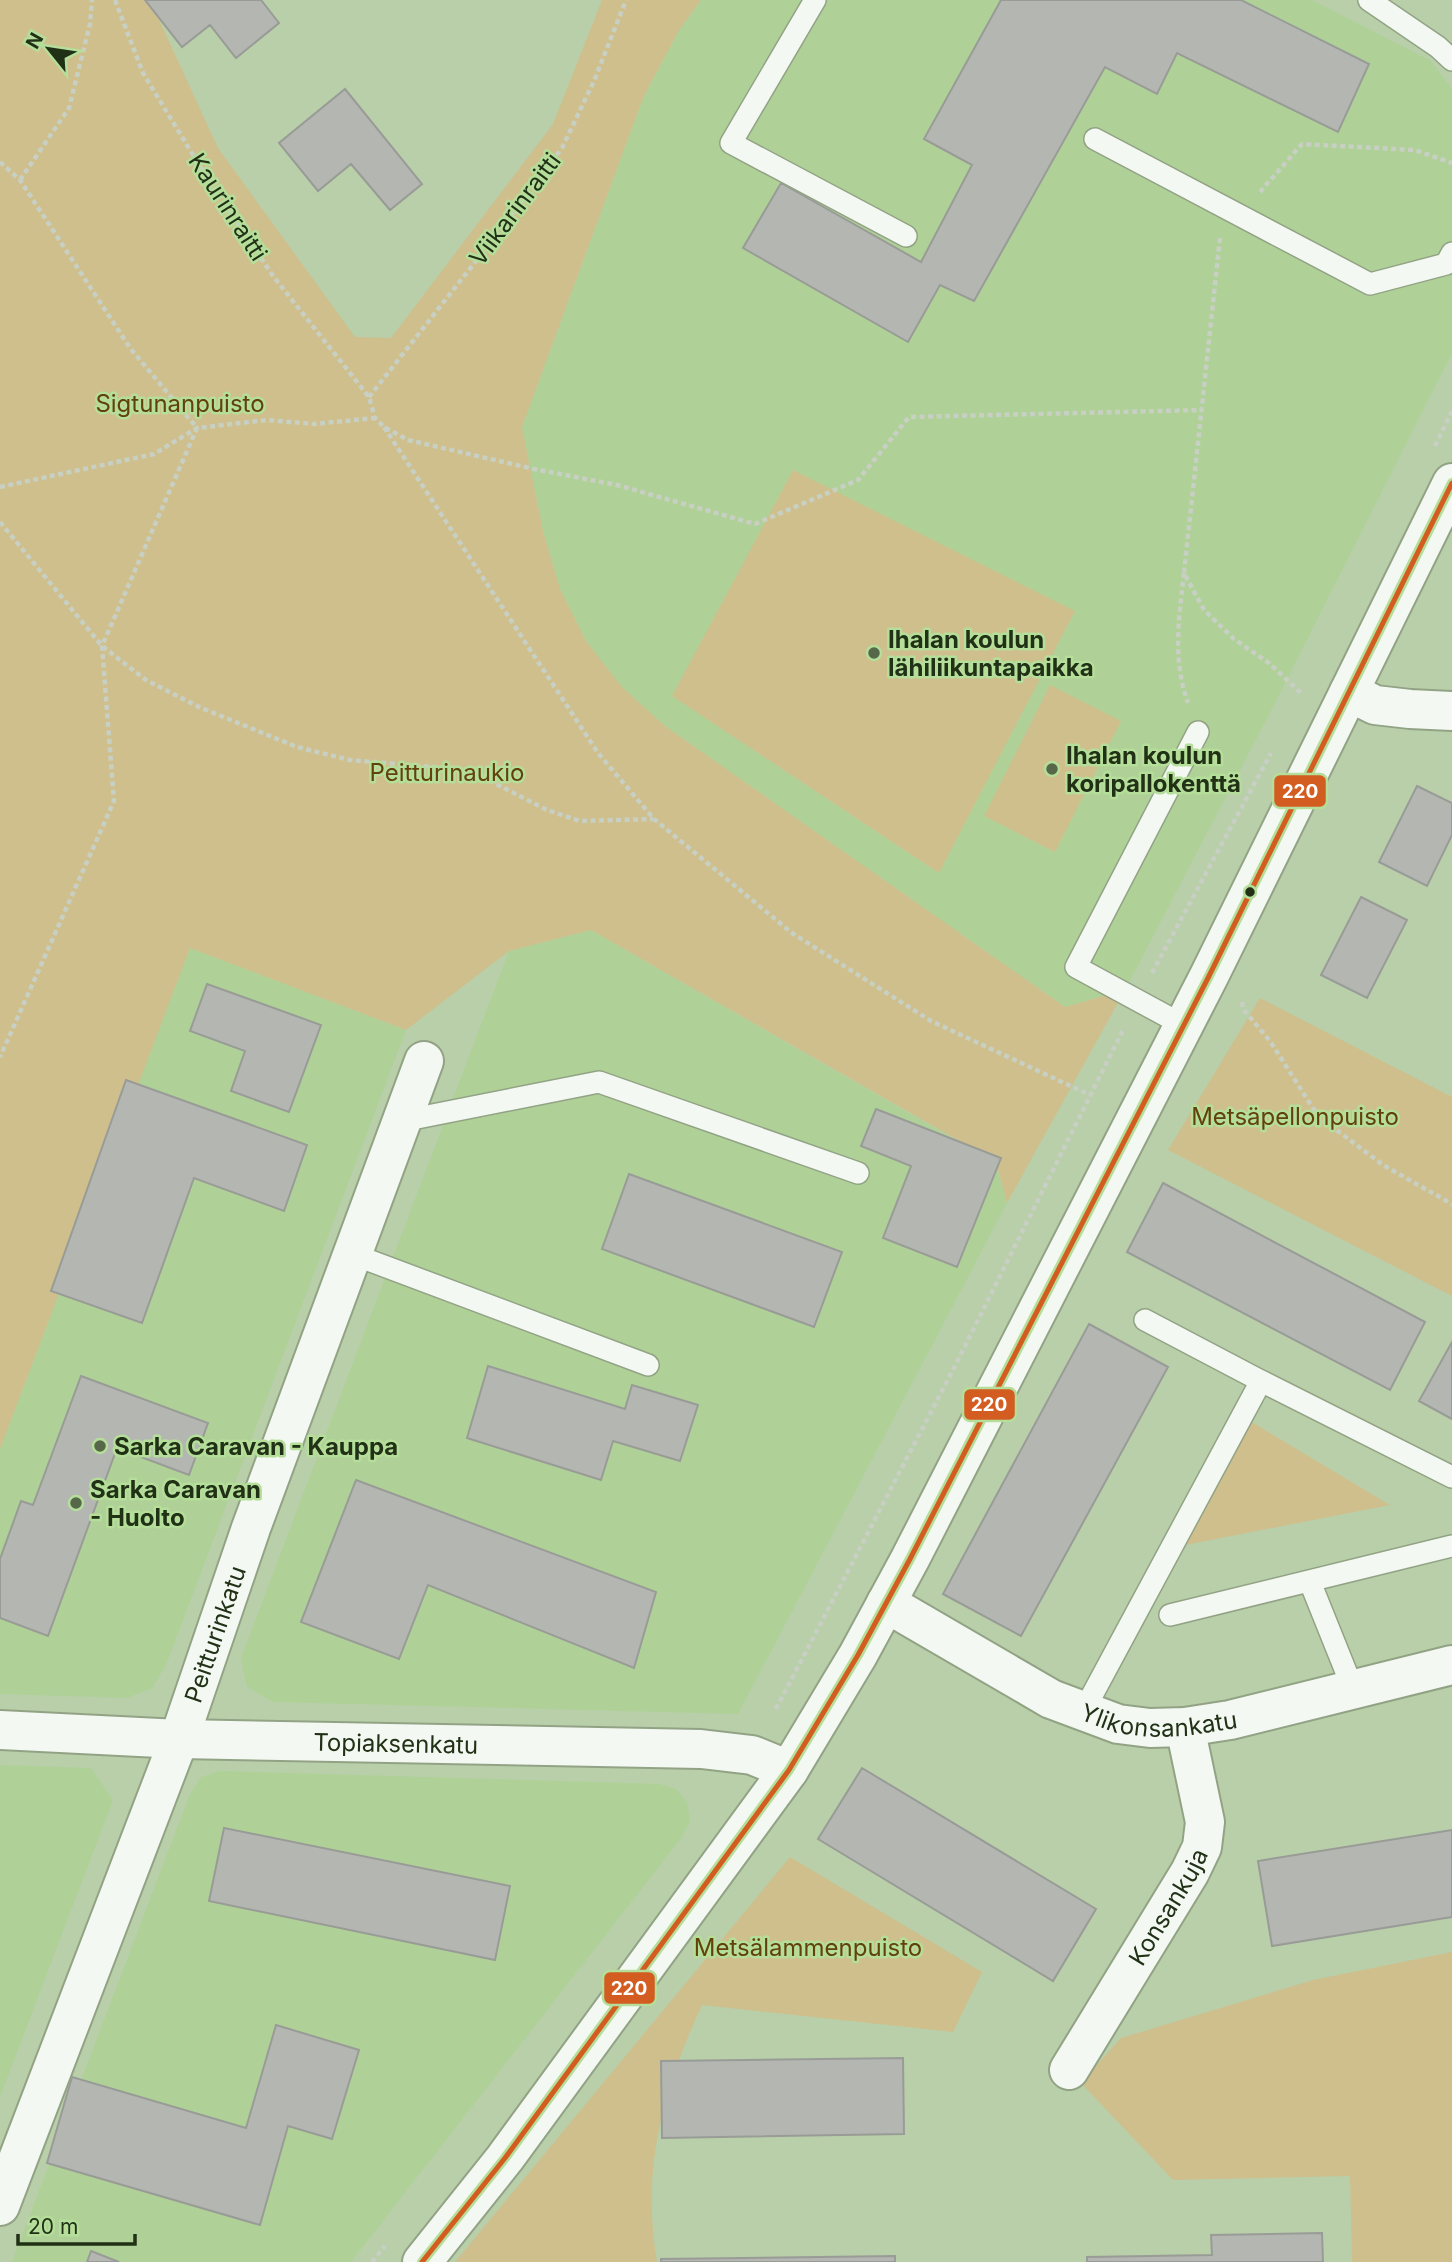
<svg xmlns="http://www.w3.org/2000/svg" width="1452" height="2262" viewBox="0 0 1452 2262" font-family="Inter,sans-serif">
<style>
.built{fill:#afd197}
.green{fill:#cfbf8c}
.building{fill:#b4b6b2;stroke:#999c96;stroke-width:2}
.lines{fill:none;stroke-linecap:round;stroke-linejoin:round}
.lane-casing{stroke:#92a385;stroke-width:24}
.street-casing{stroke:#92a385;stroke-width:42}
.secondary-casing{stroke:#92a385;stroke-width:42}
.path{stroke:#c8cfc3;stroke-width:4.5;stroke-dasharray:5 3.5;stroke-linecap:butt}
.lane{stroke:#f4f8f2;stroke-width:21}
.street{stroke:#f4f8f2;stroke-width:38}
.secondary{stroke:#f4f8f2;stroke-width:38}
.bus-1-casing{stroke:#b5de9a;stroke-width:10}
.bus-1{stroke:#d35d20;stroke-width:5}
.poi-dot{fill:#566849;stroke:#b5de9a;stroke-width:2.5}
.bus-dot{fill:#213116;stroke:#b5de9a;stroke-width:2.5}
.labels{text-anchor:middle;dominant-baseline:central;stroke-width:5;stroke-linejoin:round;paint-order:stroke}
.street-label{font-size:24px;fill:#213116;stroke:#b5de9a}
.park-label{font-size:24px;fill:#63410a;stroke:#b5de9a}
.poi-label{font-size:24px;font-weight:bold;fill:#213116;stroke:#b5de9a;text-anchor:start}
.line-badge{stroke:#b5de9a;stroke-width:2.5}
.badge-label{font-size:19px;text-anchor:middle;font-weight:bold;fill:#fff}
</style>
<rect width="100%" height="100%" fill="#b8cfa9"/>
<path class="built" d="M701 0H1312L1431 61 1452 89V353L1276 701 1125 990 1065 1007 665 726 622 688 586 641 560 589 543 531 522 427 643 98 679 30Z
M591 930 996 1163 1007 1203 738 1714 273 1702 247 1687 241 1658 509 951Z
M189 947 406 1030 166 1665 152 1688 127 1698 0 1694V1449Z
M0 1765 91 1768 113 1800 0 2097Z
M220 1771 659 1784 676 1789 687 1803 690 1821 682 1837 351 2262H12L190 1794 201 1777Z"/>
<path class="green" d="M0 0H150L218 148 355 337 391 338 553 124 602 0H701L679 30 643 98 522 427 543 531 560 589 586 641 622 687 665 726 1065 1007 1125 990 1007 1203 996 1162 591 930 509 951 406 1030 190 948 0 1449Z
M793 470 1075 611 939 873 672 696Z
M1050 685 1121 721 1055 852 984 816Z
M1260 998 1452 1097V1296L1168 1150Z
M1250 1421 1390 1505 1180 1546Z
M790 1857 982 1972 953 2032 702 2005C663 2089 641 2169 657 2262H455Z
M1452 1952V2262H1352L1350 2176 1173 2180 1081 2083 1121 2038 1313 1980Z"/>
<path class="building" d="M145 0H261L279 23 236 58 210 25 182 47Z
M1001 0H1241L1369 64 1338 132 1177 53 1157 94 1105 67 974 301 940 285 908 342 743 248 781 183 921 262 972 165 924 139Z
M345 89 422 184 390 210 351 164 318 191 279 143Z
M1417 786 1452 803V835L1427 886 1379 862Z
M1361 897 1407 920 1367 998 1321 975Z
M207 984 321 1025 289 1112 231 1091 245 1051 190 1031Z
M126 1080 307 1145 284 1211 194 1178 142 1323 51 1291Z
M876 1109 1001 1158 957 1267 883 1238 911 1166 861 1146Z
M629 1174 842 1252 814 1327 602 1249Z
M1163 1183 1425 1322 1390 1390 1127 1252Z
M1089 1324 1168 1367 1021 1636 943 1594Z
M1452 1342V1419L1419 1401Z
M488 1366 625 1409 632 1385 698 1405 680 1461 613 1441 601 1480 467 1438Z
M81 1376 208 1423 189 1475 117 1448 48 1636 0 1618V1559L21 1501 33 1505Z
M356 1480 656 1592 634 1668 428 1585 399 1659 301 1622Z
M862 1768 1096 1909 1053 1981 818 1839Z
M224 1828 510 1886 495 1960 209 1901Z
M1452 1830V1917L1272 1946 1258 1861Z
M276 2025 359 2050 332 2139 288 2126 260 2225 47 2163 72 2077 246 2128Z
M903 2058 904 2134 662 2138 661 2061Z
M1322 2233 1323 2262H1087V2257L1212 2255 1211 2235Z
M91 2251 119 2262H87Z
M895 2256V2262H661V2259Z"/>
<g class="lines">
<defs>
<path id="lane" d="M815 0 731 143 906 236
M1369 0 1438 47 1452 60
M1095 139 1370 284 1446 264 1452 253
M1183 1025 1076 967 1198 732
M402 1121 599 1082 858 1173
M352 1254 648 1365
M1145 1320 1261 1381
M1310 1582 1353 1689
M1170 1615 1452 1546
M1083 1712 1261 1381 1452 1477"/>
<g id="street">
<path d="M1349 692 1375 705 1410 709 1452 711"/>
<path id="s1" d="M886 1603 1051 1699 1118 1724 1150 1728 1185 1727 1230 1720 1452 1665"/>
<path id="s2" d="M0 1730 179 1739 701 1749 752 1755 789 1770"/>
<path id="s3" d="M1069 2070 1190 1872 1202 1847 1205 1822 1185 1727"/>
<path id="s4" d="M0 2206 179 1739 251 1528 424 1061"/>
</g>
<path id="secondary" d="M422 2262 505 2158 789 1770 858 1655 910 1559 1209 976 1452 483"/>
</defs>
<use href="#lane" class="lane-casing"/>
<use href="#street" class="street-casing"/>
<use href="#secondary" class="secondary-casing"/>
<path class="path" d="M115 0 143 73 204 173 273 276 369 397 375 418 384 427 408 440 534 469 617 485 755 524 858 480 909 417 1202 410
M0 162 20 180 130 348 197 428 102 646 114 801 0 1057
M20 180 69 108 90 24 92 0
M1260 192 1302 144 1415 150 1452 163
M1220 238 1184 573 1204 610 1234 639 1269 663 1303 695
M369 397 494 238 562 148 594 81 626 0
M384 427 598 753 654 819 792 933 931 1021 1090 1095
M1435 446 1452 411
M0 487 154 454 197 428 267 420 314 424 375 418
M0 522 102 646 146 680 199 707 297 747 350 760 469 770 547 810 580 821 653 819
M1184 573C1179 619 1172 658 1188 703
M1152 973 1271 753
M1242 1002 1243 1009 1270 1041 1318 1116 1383 1165 1452 1204
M776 1709 957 1362 1124 1028
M372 2262 385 2246"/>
<use href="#lane" class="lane"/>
<use href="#street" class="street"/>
<use href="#secondary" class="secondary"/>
<defs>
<path id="bus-1" d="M422 2262 505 2158 789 1770 858 1655 910 1559 1209 976 1452 483"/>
</defs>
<use href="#bus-1" class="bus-1-casing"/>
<use href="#bus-1" class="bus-1"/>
</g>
<g class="poi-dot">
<circle cx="874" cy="653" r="7"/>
<circle cx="1052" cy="769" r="7"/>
<circle cx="100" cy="1446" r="7"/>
<circle cx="76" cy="1503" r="7"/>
</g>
<circle class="bus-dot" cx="1250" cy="892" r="6"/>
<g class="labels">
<g class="street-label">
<text transform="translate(228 207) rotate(57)">Kaurinraitti</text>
<text transform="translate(515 209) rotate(-53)">Viikarinraitti</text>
<text stroke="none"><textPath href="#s4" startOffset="611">Peitturinkatu</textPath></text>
<text stroke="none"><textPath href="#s1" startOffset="303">Ylikonsankatu</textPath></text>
<text stroke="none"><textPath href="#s2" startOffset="396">Topiaksenkatu</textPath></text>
<text stroke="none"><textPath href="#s3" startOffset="191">Konsankuja</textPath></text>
</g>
<g class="park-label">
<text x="180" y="403">Sigtunanpuisto</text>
<text x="447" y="772">Peitturinaukio</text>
<text x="1295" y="1116">Metsäpellonpuisto</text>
<text x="808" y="1947">Metsälammenpuisto</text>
</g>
<g class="poi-label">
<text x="888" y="639">Ihalan koulun<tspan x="888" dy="28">lähiliikuntapaikka</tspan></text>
<text x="1066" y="755">Ihalan koulun<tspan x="1066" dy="28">koripallokenttä</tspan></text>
<text x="114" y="1446">Sarka Caravan - Kauppa</text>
<text x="90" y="1489">Sarka Caravan<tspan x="90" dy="28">- Huolto</tspan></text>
</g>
</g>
<g class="line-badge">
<rect x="1273" y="774" width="54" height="34" rx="7" fill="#d35d20"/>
<rect x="963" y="1388" width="53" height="33" rx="7" fill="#d35d20"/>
<rect x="603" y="1971" width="53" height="34" rx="7" fill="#d35d20"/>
</g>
<g class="badge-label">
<text x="1300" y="798">220</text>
<text x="989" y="1411">220</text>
<text x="629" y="1995">220</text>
</g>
<g transform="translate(49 49) rotate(300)" stroke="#b5de9a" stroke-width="5" paint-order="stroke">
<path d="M0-5L12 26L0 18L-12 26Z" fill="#213116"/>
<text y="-10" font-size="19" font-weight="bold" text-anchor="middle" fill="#213116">N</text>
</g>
<path d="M18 2234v10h117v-10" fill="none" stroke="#213116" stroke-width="3.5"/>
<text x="28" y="2234" font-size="21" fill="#213116" stroke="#b5de9a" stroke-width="5" paint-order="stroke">20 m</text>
</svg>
